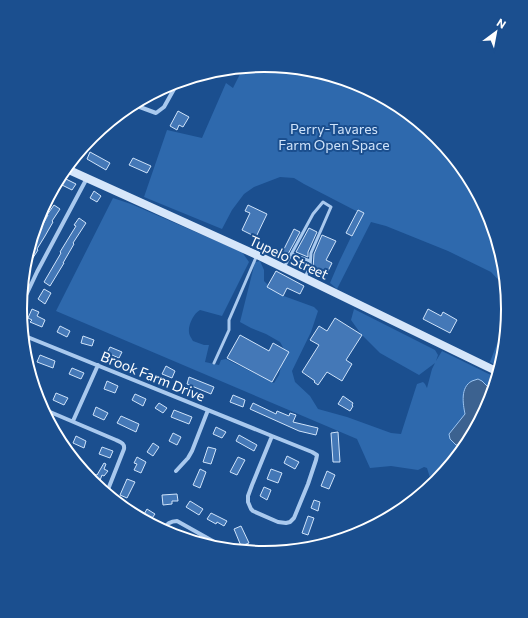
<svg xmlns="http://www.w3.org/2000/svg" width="528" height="618" viewBox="0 0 528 618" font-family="Commissioner,sans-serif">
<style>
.green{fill:#2e69ad}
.water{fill:#3c6290;stroke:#9cc4f0}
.building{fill:#4478b7;stroke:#cfe3fa}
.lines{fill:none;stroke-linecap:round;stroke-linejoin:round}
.service{stroke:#a9c9ee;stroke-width:3}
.minor{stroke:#a9c9ee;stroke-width:4}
.secondary{stroke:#d6e6fa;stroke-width:8}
.labels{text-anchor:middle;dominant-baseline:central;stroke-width:4;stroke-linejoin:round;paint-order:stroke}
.park-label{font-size:14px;fill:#cfe3fa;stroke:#1b4f8f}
.street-label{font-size:14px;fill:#fff;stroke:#1b4f8f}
.rim{fill:none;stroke:#fff;stroke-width:2}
</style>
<rect width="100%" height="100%" fill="#1b4f8f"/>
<path class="green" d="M264 65 358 84 437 137 490 216 503 285 491 272 448 251 386 226 371 222 337 289 330 283 339 262 362 214 304 184 294 178 280 177 254 187 244 194 232 210 222 229 144 197 167 130 202 138 226 83 233 88 241 72 239 70Z
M113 198 131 204 242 252 249 262 222 316 200 310C194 313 188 325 189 332 189 335 192 339 193 341L204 345H209L205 362 219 365 221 360 226 359 274 383 279 375 285 351 280 342 266 334 251 328 240 322 255 262 260 261 264 270V281L272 289 281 295 314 307 318 311 311 332 292 371 295 382 310 396 318 409 347 417 391 433 401 434 417 384 423 382 425 384 427 388 432 369 435 363 419 375 380 353 361 334 351 320 354 309 435 350 438 355 436 361 442 351 495 377 489 403 436 482 432 484 427 468 424 467 418 470 391 466 370 468 357 439 56 311Z
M506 320 497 366 490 362Z"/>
<path class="water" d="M478 379 482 381 488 387 489 403 461 445H456L450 439 449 434 465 414C463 404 460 387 472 381 474 380 476 380 478 379Z"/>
<path class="building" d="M178 111 189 117 183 127 179 125 177 130 170 126Z
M90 152 110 163 106 170 87 159Z
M133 158 151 166 147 173 129 165Z
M64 178 76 184 72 190 60 184Z
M94 191 101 196 97 202 90 198Z
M54 205 60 209 52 221 53 222 45 236 37 249 38 250 29 264 33 241 42 228H41L48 215H47Z
M248 205 267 214 256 237 242 230 250 213 245 211Z
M358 210 364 213 352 236 346 233Z
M79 218 86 223 73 243 74 244 63 263H64L50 286 44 282 61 253 60 252 76 226 74 225Z
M309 228 317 232 308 252V257L296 252Z
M294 229 300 232 287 256 282 253Z
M322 235 336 241 326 260 332 263 326 275 313 269 314 254Z
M276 271 304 286 300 294 287 288 283 296 267 287Z
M44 289 51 293 45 304 38 299Z
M32 309 39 312 37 316 45 320 42 327 30 322 32 320 28 318Z
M428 309 441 316 443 312 457 320 450 333 423 319Z
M335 318 362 335 346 360 352 364 342 381 327 372 318 385 314 382 315 381 302 372 319 345 310 340 319 326 327 331Z
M60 326 70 331 67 337 57 332Z
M240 335 269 351 273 343 289 352 272 382 227 358Z
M83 336 94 340 92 346 81 343Z
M110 347 122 352 119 358 107 353Z
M40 355 55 361 53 368 37 362Z
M166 366 175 371 172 378 162 374Z
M72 368 84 373 81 379 69 374Z
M189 377 214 387 211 394 187 384Z
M107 381 118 386 115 393 104 389Z
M56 393 68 398 64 405 53 400Z
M135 394 146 399 143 406 132 400Z
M233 395 245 400 243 407 230 402Z
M343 396 353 403 352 405 353 406 350 411 338 404Z
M159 403 167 408 163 413 155 408Z
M253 403 276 414 277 411 289 416 290 413 296 415 293 422 318 428 316 435 299 431 250 409Z
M96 407 108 413 104 420 93 415Z
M174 410 192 417 189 424 171 417Z
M121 416 139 424 136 432 117 423Z
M216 427 226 432 222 438 213 434Z
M338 432 340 462H333L331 433Z
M173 433 181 437 177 445 169 441Z
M239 435 257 445 254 451 236 441Z
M76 436 86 441 84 448 73 443Z
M153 443 159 447 153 456 147 452Z
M102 447 113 451 110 458 99 454Z
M208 447 216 449 211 464 203 462Z
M287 456 299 462 295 469 284 463Z
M137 457 146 462 141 473 134 470 137 464 134 463Z
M238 457 245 460 237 475 230 472Z
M104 463 106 464 104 469 108 471 104 476 102 475 99 483 91 480 93 474 97 475Z
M200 469 206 472 200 488 193 485Z
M271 469 282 473 278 483 267 479Z
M327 471 335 475 329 489 321 486Z
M127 479 135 482 127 498 120 495Z
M264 487 271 490 267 500 260 496Z
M177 494 178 501H172V504L163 505 162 495Z
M314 500 320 502 318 511 311 508Z
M190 501 203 509 199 515 186 507Z
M147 509 155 514 150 521 143 516Z
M211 513 227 521 224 526 217 522 216 524 207 519Z
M308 516 314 518 308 535 302 533Z
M241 526 249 543 241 546 234 529Z"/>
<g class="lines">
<path class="service" d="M292 254 310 261
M284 267 287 262 313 214 323 202 331 207 311 253 310 267 305 277
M214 363 229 330V320L257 255"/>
<path class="minor" d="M137 106 156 113 164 107 178 82
M21 306 37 272 87 178
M25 336 272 436
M43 409 116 440C120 442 125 443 124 449L107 492
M73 421 98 365
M272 436 312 452 317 455 316 460 308 484 294 518 290 522 286 523 278 522 253 511 251 509 248 502V496L252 485Z
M176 471 188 458 192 451 208 410
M163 530C166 524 171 521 177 521L218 544"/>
<path class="secondary" d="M69 170 257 255 496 371"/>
</g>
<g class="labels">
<g class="park-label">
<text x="334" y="128">Perry-Tavares<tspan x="334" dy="16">Farm Open Space</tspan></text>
</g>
<g class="street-label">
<text transform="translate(289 257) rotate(25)">Tupelo Street</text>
<text transform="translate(153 376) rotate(22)">Brook Farm Drive</text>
</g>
</g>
<path d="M0 0H528V618H0ZM27 309a237 237 0 1 1 474 0a237 237 0 1 1-474 0Z" fill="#1b4f8f" fill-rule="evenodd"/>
<path class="rim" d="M27 309a237 237 0 1 1 474 0a237 237 0 1 1-474 0Z"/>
<g transform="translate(496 32) rotate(32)" stroke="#1b4f8f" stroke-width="3" paint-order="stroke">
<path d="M0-3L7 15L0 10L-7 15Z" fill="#ffffff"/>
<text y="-6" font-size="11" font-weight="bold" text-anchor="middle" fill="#ffffff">N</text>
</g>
</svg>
